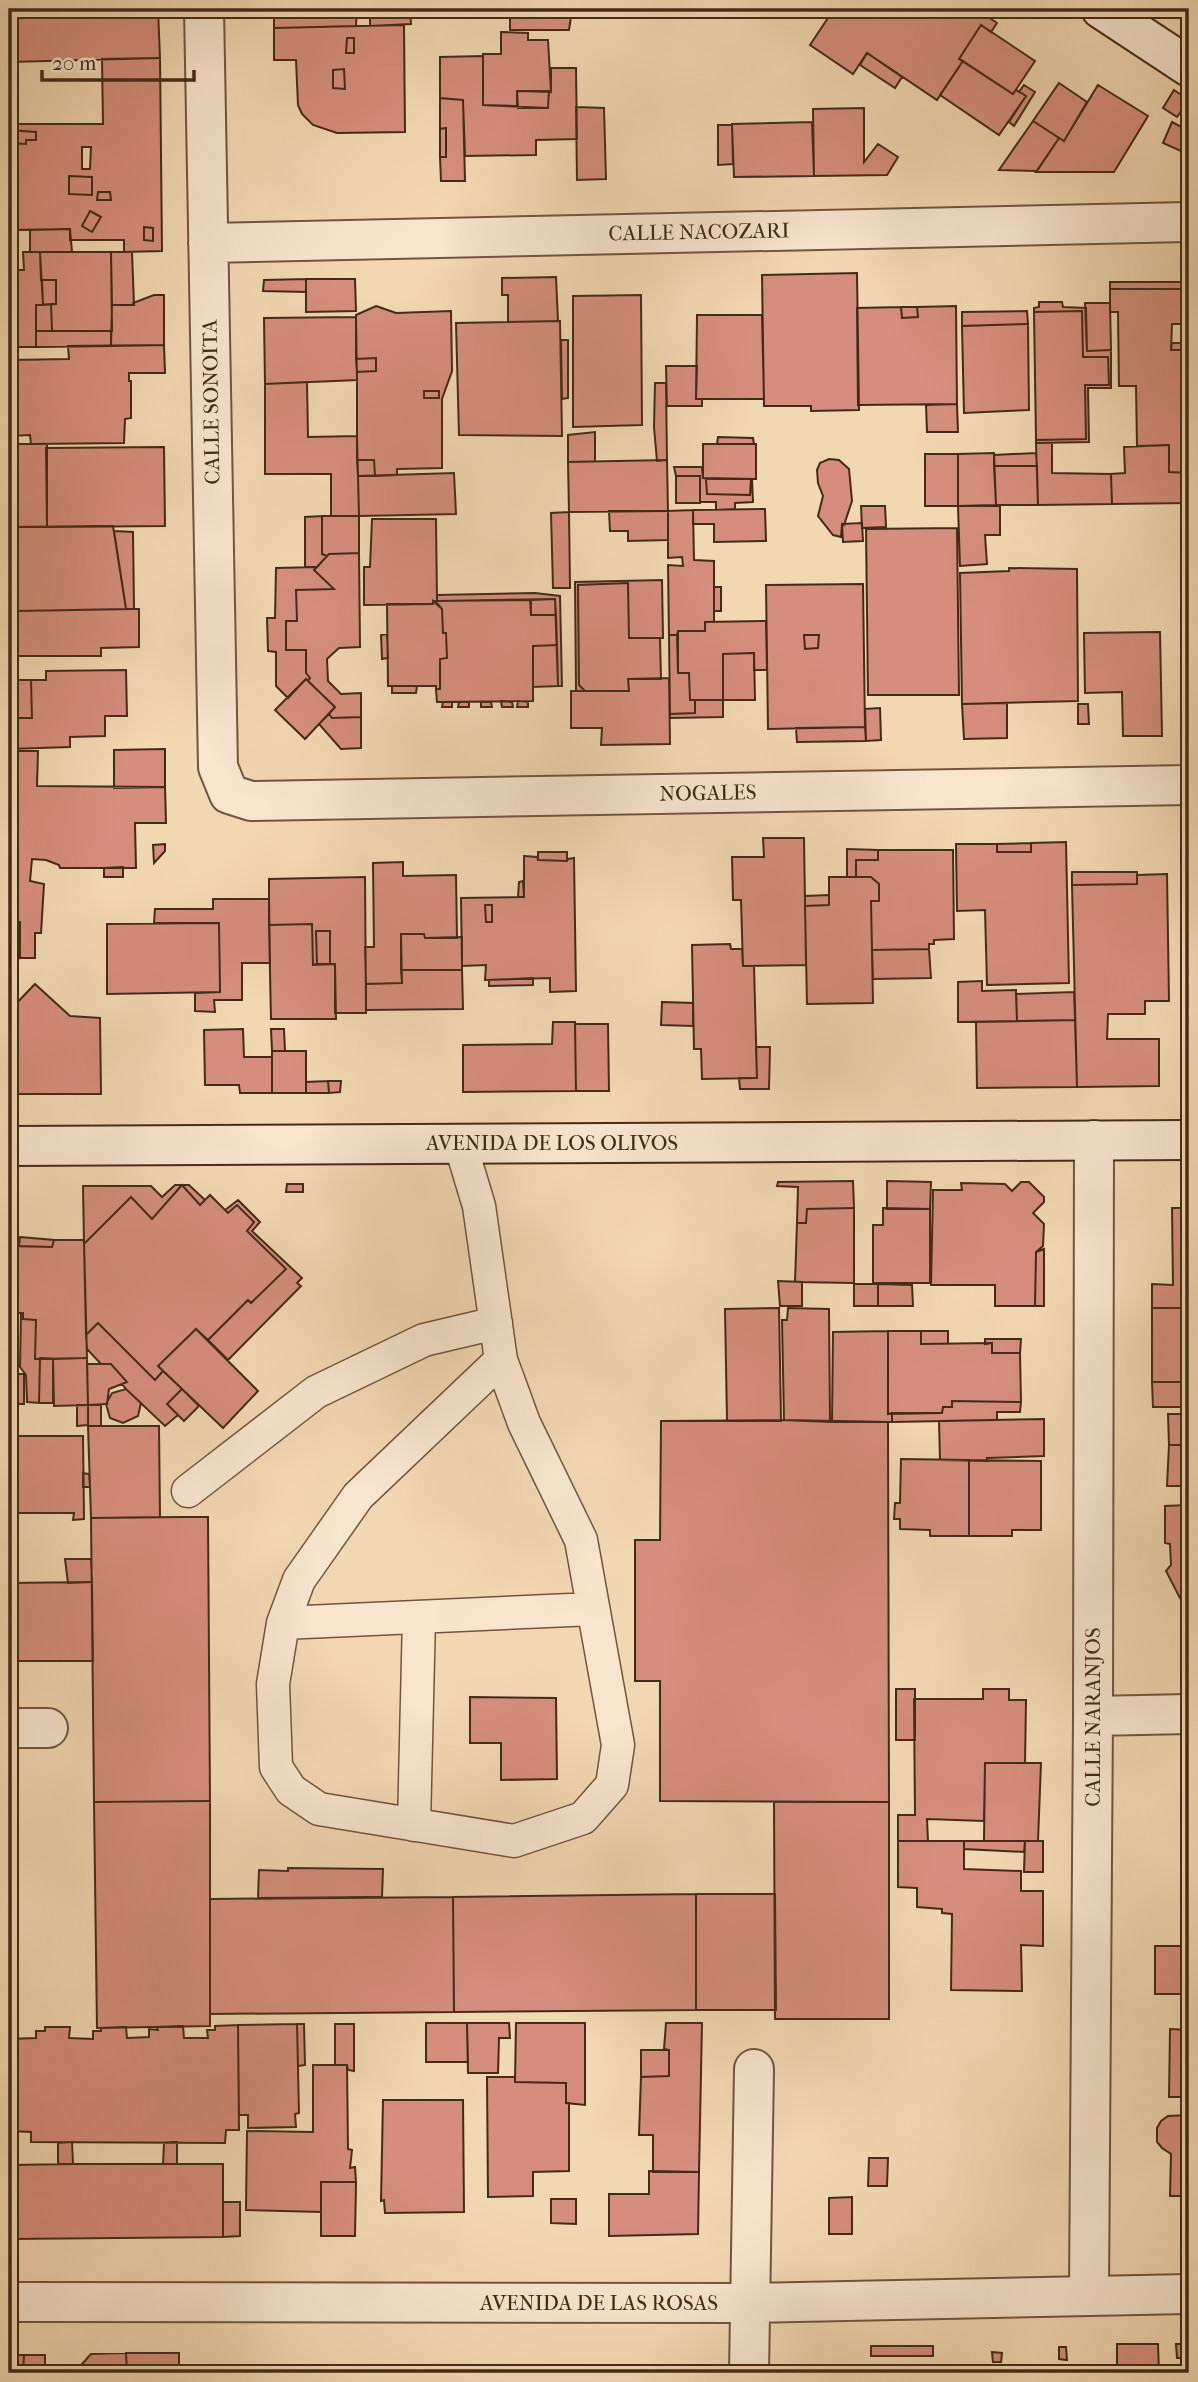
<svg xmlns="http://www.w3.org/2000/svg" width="1198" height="2382" viewBox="0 0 1198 2382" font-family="'IM FELL French Canon',serif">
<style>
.building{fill:#d58e7d;stroke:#442b16;stroke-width:2;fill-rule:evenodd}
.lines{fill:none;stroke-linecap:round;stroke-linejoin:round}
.lane-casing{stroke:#70563d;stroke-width:35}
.street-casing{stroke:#70563d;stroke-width:42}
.secondary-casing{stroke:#442b16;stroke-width:42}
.lane{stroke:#f7e5ce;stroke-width:32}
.street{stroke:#f7e5ce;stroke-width:38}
.secondary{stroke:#f7e5ce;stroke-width:38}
.labels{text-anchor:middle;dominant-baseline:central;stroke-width:6;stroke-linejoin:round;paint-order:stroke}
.street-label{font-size:21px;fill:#442b16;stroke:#f7e5ce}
</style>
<rect width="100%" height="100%" fill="#f2d7b3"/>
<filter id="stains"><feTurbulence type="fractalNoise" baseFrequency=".00286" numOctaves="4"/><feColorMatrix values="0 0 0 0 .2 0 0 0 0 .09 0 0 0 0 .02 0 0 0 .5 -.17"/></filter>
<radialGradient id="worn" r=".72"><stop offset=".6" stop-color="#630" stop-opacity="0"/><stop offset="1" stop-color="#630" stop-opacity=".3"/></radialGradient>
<path class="building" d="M9 9H158L160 58 9 62Z
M274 9H357L356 26 274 28Z
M370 9H410L411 24 370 26Z
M510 9H559L560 17H571L569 30H510Z
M559 9H603V16L560 17Z
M834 9H976L997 23 991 32 981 25 959 59 963 61 937 100 867 53 853 74 810 45Z
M404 25 405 132 337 133 313 125 302 114 298 105 296 60H274V28ZM347 38H354V53H346ZM344 69 345 89 333 88V70Z
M981 25 1035 61 1013 94 959 59Z
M501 32 528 33V40H548L551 92 517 91V106L483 105V54H501Z
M347 38H354V53H346Z
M867 53 902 77 895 88 860 65Z
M483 56V105L548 108 549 91 551 92V68H576L577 139 536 140V155L465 156 463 100 440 98V57Z
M160 58 162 251 124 252V240H70V229L9 230V143L26 144V140H36V132L9 130V124H103L102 59ZM82 147H91L90 169H82ZM69 176 92 177V195L69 194ZM98 192H110L111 200H97ZM90 211 101 217 92 232 82 226ZM144 227 153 228V241L144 240Z
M963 61 1013 94 1016 90 1026 96 999 135 940 95Z
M344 69 345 89 333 88V70Z
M1059 83 1087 102 1064 141 1033 121Z
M1024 85 1035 92 1014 126 1009 122 1026 96 1019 92Z
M1098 85 1148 116 1114 172H1036L1059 138 1064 141Z
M1174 90 1189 100 1177 117 1163 108Z
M517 91H549L548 108H518Z
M440 98 463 100 465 181H441L440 157H446V128L440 129Z
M576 107 604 108 606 179 577 180Z
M864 108V162L878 144 898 157 887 175 814 176 813 109Z
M1033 121 1059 138 1037 171 999 170Z
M812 122 814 176 734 177 732 124Z
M1172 122 1189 131V140L1183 152 1163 143Z
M718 125H732L733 164 718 165Z
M446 128V157H440V129Z
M9 130 36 132V140H26V144L9 143Z
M69 176 92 177V195L69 194Z
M98 192H110L111 200H97Z
M90 211 101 217 92 232 82 226Z
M144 227 153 228V241L144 240Z
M70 229 72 252H30V230Z
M23 252H40L43 305H36V347H9V270H24Z
M40 252H111L112 331H52L51 304H56V280H41Z
M111 252H132L134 305H112Z
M857 273 859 410 811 411V406H764L762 275Z
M556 277 558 321 508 322V295H502V278Z
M306 279H355L356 311 306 312Z
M306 279V292L263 291 264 280Z
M42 280H56V304L43 305Z
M1110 282H1189V289H1110Z
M1110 289H1189V324H1172L1171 350H1189V473L1169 472V445L1137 446 1136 386H1119L1118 312H1110Z
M154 295H164V345L111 346 112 305H134L133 303Z
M641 295 642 425 573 427V296Z
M1039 302H1062L1063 307 1086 308 1087 351 1111 350V388H1088L1089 442 1036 443V440L1086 439 1085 385H1109L1108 357H1083L1082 311 1034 312V308L1039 307Z
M1085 303H1110L1111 350 1087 351Z
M51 304 52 331H36V305Z
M376 306 396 313 451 311 452 371 442 399V468L397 469V475L375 476 374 460H357V372L376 371V358L356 359V315ZM424 391H439V398H424Z
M956 306 957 404 858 405 857 308 901 307 902 318 918 317 917 307Z
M901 307H917L918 317 902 318Z
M1027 311 1028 324 962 326V312Z
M1082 311 1083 357H1108L1109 385H1085L1086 439 1036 440 1034 312Z
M697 315H762L764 399H696Z
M356 317 357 380 265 384 264 318Z
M560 321 562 436 459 435 456 323Z
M1028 324 1029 410 964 413 962 326Z
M36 331H111V346L36 347Z
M561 340H568V398L562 399Z
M1172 343H1189V350H1171Z
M164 345 165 373H129V381H131V418L125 419 124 443 31 444 30 435 9 436V360L69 359 68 346Z
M376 358V371L357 372 356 359Z
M666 366H697L696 399H702V406H667Z
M307 382 308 437 357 436 359 516H331V474H265V384Z
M655 383H666L667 460 657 461 654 427Z
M424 391H439V398H424Z
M957 404 958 432H927L926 405Z
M595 432V462H568V435Z
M718 437 753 438 754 444H717Z
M1036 443H1052V473L1111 474 1112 504 1038 505Z
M9 444H47V527H9Z
M703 444H756V479L703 478Z
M1169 445V472L1189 473V503L1112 504 1111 474 1125 473 1124 447Z
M164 447 165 526 47 527 46 448Z
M994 453 996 505 958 506V454Z
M1036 453 1037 466H994V455Z
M925 454H958V506H925Z
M829 459 839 460 849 469 852 501 844 525 842 524 841 537 833 535 818 516 823 496 818 483 817 470 820 463Z
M357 460H374L375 476H358Z
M667 460 668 511 569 512 568 462Z
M994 466H1037L1038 505H996Z
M674 467H702L703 478 706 479 707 494 750 495 752 479 753 502 735 503V509L716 510V502H700V476H676Z
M454 473 456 514 359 516 358 476Z
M676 476H700V503H676Z
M706 479H751L750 495 707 494Z
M861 506H885L886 527 862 528Z
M958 506H1000V535H985L987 564 960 566Z
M765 509 766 541 714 542V524H693V510Z
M693 510 694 560 714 561V622H705V631H678L677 635H669L668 565 683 566 682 557 668 558V511Z
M609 511H668V540L628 541V531H610Z
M569 512 570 588H553L551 513Z
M322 516H359V553L329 554 327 556 322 554Z
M322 516V554L327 556 317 567H305V517Z
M372 519H436L437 601H433V604L364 605V567H370Z
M862 523 863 541 843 542 842 524Z
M113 526 126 609 17 611V573H9V527Z
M957 528 959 695H868L866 529Z
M114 531 133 532 134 609H126Z
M359 553 360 647 339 648 327 659 328 681 341 694 361 693V717L332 718 329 714 335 707 308 681 310 678 306 673V650H286V621H297L296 590 334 589 314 570 329 554Z
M317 567 314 570 334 589 296 590 297 621H286V650H306V673L310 678 308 681 306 679 288 698 276 686V652L268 651 267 618H275L276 568Z
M1009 568 1077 569 1078 701 962 704 960 573 1009 571Z
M662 580 663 638H629L628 583 578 585 579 685 585 691H576L575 582Z
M628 583 629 638H660L661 679H628L629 691H585L579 685 578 585Z
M863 584 865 727 768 729 766 585ZM804 635H819L818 648 805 649Z
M714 587H721V611H714Z
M535 593 560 596 562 686H558L555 599 437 601V595Z
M555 599 556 615H531V600Z
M530 600 531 615H556L557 645 533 646V701L437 702 436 689H440V659L447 658 446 633H443L442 609 435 601Z
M433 601 442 609 443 633H446L447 658 440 659V689H436V686H388L387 604H433Z
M134 609H139V647L101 648V656H18L17 611Z
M766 621 767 670H754V653L723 654V700H690L689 673H678V631H705V622Z
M1160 632 1162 736H1123L1122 692 1085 693 1084 633Z
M387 634 388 658 382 659 381 635Z
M669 635H677L678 673H689L690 700H695V713L670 714Z
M804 635H819L818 648 805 649Z
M557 645 558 686 533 687V646Z
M754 653 755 700H723V654Z
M126 670 127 716H105V736L70 737V747L9 749V718H32L31 680H46V671Z
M669 678 670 744 601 745 602 728H571V691H629L628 679Z
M306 679 335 707 305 739 275 710Z
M9 680H31L32 718H9Z
M392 686H417L416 693H392Z
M695 700H723V717L670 718V714L695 713Z
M501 701 512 702 513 707H502Z
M518 701 528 702V707H517Z
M443 702H452V707H442Z
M459 702H469V707H458Z
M481 702H491L492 707H481Z
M1007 703V738L964 739 962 704Z
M1078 704H1088L1089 724H1078Z
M880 708 881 740 866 741 865 709Z
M329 714 332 718 361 717V748L341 749 319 724Z
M865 727 866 741 797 742 796 728Z
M165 749V787L114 788V750Z
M9 751H38L37 786 165 787 166 823H135L136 868H60L59 865 46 860 32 859 30 881 44 884 41 933H35V958H20V922H9Z
M763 838H804L806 965 743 966 741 900H733L732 857H764Z
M1066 842 1069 983 987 985 985 910 957 911 956 844H997V852H1031V843Z
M1031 843V852H997V844Z
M165 844V851L154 863 153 845Z
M847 849 878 850V860H856V877H847Z
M878 850H953L954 939 934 940V944H929V949L872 950 871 901H879V884L871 877H856V860H878Z
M538 852H567V861L538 860Z
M524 856 537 857 538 860 567 861 568 859 574 858 576 991 550 992V978L485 980 486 965 462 966 461 898 524 897ZM485 905H492V922H486Z
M403 862V876L456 875 457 938H425L424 934H401L402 983 366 984 365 947H374L373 863Z
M123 867V877H104V868Z
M1072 872H1137V884L1072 885Z
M1167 874 1169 1001H1145V1014H1108L1107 1039H1159V1086L1077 1087 1072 885 1137 884V875Z
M365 877 366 1013H335V964H330V931H316L317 964 313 965 312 924 269 925V879Z
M829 877H871L879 884V901H871L873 1003 807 1004 805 906 829 905Z
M523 881 524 897H518L519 882Z
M829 895V905L805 906V896Z
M213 899H269L270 963H242V1000H214L215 1012 195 1011V993L220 992 219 923H154L155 909H213Z
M485 905H492V922H486Z
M9 922H20V933H13L14 957H10V1010Z
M219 923 220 992 107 994V924Z
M312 924 313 965 335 964 336 1019H271L269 925Z
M316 931H330V964H317Z
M13 933H20V958L17 960 16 1004 10 1010V957H14Z
M401 934H424L425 938 462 937V970H401Z
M730 944 731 949H742L743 966H754L757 1078 702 1079 701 1049H694L692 945Z
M929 949 931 978 873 979 872 950Z
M401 970H462L463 1009 366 1010V984L402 983Z
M533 978V985L489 986V980Z
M982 981V991L1016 990 1017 1021 958 1022V982Z
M35 984 70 1016 100 1018 101 1094H9V1011Z
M1074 992 1075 1020 1017 1021 1016 994Z
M662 1002 693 1003V1026L661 1025Z
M1075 1020 1077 1087 977 1088 976 1022Z
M553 1022H575L576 1091 463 1092V1045L552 1044Z
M575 1024H608L609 1091H576Z
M243 1029 244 1057H272V1093H240L239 1085H205L204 1030Z
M271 1029H284L285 1051H272Z
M756 1047H770L769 1089H740L739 1078H757Z
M272 1051H306V1093H272Z
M328 1081H341L340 1092 329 1093Z
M328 1081 329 1093H306V1082Z
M853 1181 854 1208 807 1209 806 1223H797L798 1187 777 1186 778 1182Z
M887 1181 931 1182 930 1209H887Z
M1021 1182H1029L1044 1197V1202L1033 1213 1044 1224 1043 1246 1036 1252 1035 1306H995V1285H931L933 1190H962L961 1183 1005 1184 1012 1191Z
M287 1184H303V1192H286Z
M175 1185H182L152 1219 131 1197 84 1244 83 1186H151L162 1197Z
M182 1185H189L205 1200 200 1205Z
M182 1185 200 1205 210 1195 228 1213 237 1205 254 1222 247 1231 286 1269 251 1303 248 1300 208 1340 196 1329 158 1366 163 1371 155 1380 98 1323 86 1335 84 1244 131 1197 152 1219Z
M238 1200 260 1222 252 1231 302 1278 297 1283 301 1286 228 1360 208 1340 248 1300 251 1303 286 1269 247 1231 254 1222 237 1205 228 1213 225 1210Z
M854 1208V1283L795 1282 797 1223H806L807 1209Z
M883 1208 930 1209V1283H873V1225H883Z
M1172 1208H1189V1308H1152V1284L1173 1285Z
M20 1237 54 1240 52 1247 19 1246Z
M54 1240H84L87 1358 35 1359 36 1320 23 1319V1313H11L12 1302H9V1246L52 1247Z
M1044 1249V1306H1035L1036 1252Z
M778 1281 802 1282V1306H780Z
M854 1284H878V1306H854Z
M878 1284 912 1285 913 1306H878Z
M779 1308 781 1421H727L725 1309Z
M788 1308 829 1309 830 1422 784 1420 782 1320H787Z
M1152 1308H1189V1382H1152Z
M21 1313H23V1319L36 1320 35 1359H40L39 1403 27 1402 26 1375 20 1367Z
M98 1323 155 1380 163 1371 182 1389 167 1404 178 1415 165 1426 126 1389 122 1384 127 1382 111 1364H101L87 1349 86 1335Z
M196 1329 258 1391 223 1428 158 1366Z
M888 1331H921V1344L992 1343V1353H1020L1021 1402 952 1401V1407H943L942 1413 888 1414Z
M888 1331V1414L892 1413V1422H832L833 1332Z
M921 1331H948V1344H921Z
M985 1339H1021L1020 1353H992V1343L985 1344Z
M40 1358 53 1359V1403H39Z
M87 1358 88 1405 54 1406 53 1359Z
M87 1364H111L127 1382 109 1389 107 1404 88 1405Z
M18 1374H24V1404H17Z
M9 1375H17V1426H9Z
M1152 1382H1182L1184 1407H1153Z
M126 1389 141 1403 138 1416 123 1423 110 1418 106 1404 112 1393Z
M182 1389 199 1406 184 1421 167 1404Z
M952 1401 1021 1402 1020 1412H997V1420L892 1422V1413H942L943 1407H952Z
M77 1405H88V1425L77 1426Z
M88 1405H101V1426H88Z
M1168 1414H1189V1486H1182L1183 1445H1169Z
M1044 1419V1456L987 1458V1461L940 1460 939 1421Z
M784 1420 888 1422 889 1802 660 1801V1681H635V1540H660L661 1421Z
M88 1426H159L160 1517 91 1518Z
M9 1436H83L84 1519 73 1520 74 1513H9Z
M1169 1445H1183L1182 1486H1167Z
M901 1459 969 1460V1536H930V1530L900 1529V1519H894L895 1503H900Z
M969 1460 1041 1461V1530H1012V1536H969Z
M83 1473 89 1474 90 1487H83Z
M1189 1505V1602H1182L1166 1571 1171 1565 1170 1544 1165 1543V1506Z
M183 1517H208L210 1801 94 1802 91 1518Z
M65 1559H91L92 1582 68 1583Z
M92 1582 93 1661H9V1583Z
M896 1689H915V1740H896Z
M983 1689H1009V1700H1026L1025 1763H985L984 1821 927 1819 928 1841H898V1815H915L914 1699H983Z
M470 1697 556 1698 557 1779 501 1780V1743H470Z
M985 1763H1041L1038 1841H984Z
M210 1801V2026L97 2028 94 1802Z
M774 1802H889V2019H775Z
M898 1841H964V1869L1021 1871V1891H1043V1946L1021 1945 1022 1991 951 1990 952 1914 942 1913V1909L917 1907V1888L898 1887Z
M964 1841H1025L1024 1852 964 1849Z
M1025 1841H1043V1872H1024Z
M288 1868 383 1869 382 1897 258 1898 259 1870 288 1871Z
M696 1894H775L776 2010H696Z
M696 1894V2010L454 2012 453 1897Z
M453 1897 454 2012 210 2014V1899Z
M1155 1946H1181L1182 1994H1155Z
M1181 1946H1189V1994H1182Z
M426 2023H467L468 2062H426Z
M467 2023H509L510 2038H499L498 2073H468Z
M516 2023H585V2105L566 2103V2083L515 2082Z
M666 2023H702L699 2172H653V2135H639L641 2077 669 2076V2050L664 2049Z
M297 2024H304L305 2065 298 2066Z
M297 2024 299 2113 295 2114 296 2127 248 2128V2115H239L238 2025Z
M335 2024H354V2071L348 2070 347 2065H335Z
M238 2025 239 2130H226L225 2143 31 2142V2132L10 2131 9 2039 36 2038V2031H45V2027H70L69 2038 93 2039V2031H101V2028L126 2027 127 2038 149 2037V2029L158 2030 157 2027 183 2026 184 2038H208L207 2030H215V2026Z
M9 2027 10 2086H9Z
M1170 2029 1189 2030V2097H1169Z
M641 2050H669V2076L641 2077Z
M313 2065H347L348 2149 352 2150 350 2168 355 2167 356 2182H321V2212L246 2210 247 2131 313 2132Z
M487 2077H515V2082L566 2083V2103H569V2171L533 2172V2196L488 2197Z
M383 2100H463L464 2212 385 2213 384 2200 381 2201Z
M9 2103H10L11 2209H9Z
M1189 2115V2196H1170L1171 2154 1162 2148 1157 2142V2128L1161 2121 1168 2116Z
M72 2142 73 2164H58V2143Z
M177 2142V2164H163L164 2143Z
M869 2158H888L887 2186H868Z
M73 2164H223V2237L11 2239V2165Z
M649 2171 699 2172 698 2234 609 2236V2194H649Z
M321 2182H356L355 2236H321Z
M852 2197V2234H829V2198Z
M551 2199H576V2224L551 2223Z
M223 2202H240V2236L223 2237Z
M1117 2344H1158L1159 2373H1117Z
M1176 2344H1186L1185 2358H1177Z
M871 2346H933V2356H871Z
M1059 2347H1066L1067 2360 1059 2359Z
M992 2352 1002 2353 1001 2362H993Z
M126 2353H179V2373H127Z
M126 2353 127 2373H74L91 2354Z
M14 2355H24L23 2373H14Z
M24 2355H45V2373H39L37 2369 23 2373Z"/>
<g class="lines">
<defs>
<path id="lane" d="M460 1143 479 1206 501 1360 524 1423 581 1540 618 1745 612 1785 583 1818 514 1841 319 1809 291 1790 276 1767 273 1684 283 1623 299 1580 358 1496 501 1360
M188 1491 316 1392 424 1340 496 1323
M283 1623 593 1609
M414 1825 419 1617"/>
<path id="street" d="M204 9 218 767 229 794 251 801 1189 785
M208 243 1189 222
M1093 1716 1189 1714
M9 1728H48
M1089 2294 1093 1716 1094 1140
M9 2302 749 2303 1189 2294
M749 2373 754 2069"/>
<path id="secondary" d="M1101 9 1189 67
M9 1146 1189 1140"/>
</defs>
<use href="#lane" class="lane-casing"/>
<use href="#street" class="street-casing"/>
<use href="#secondary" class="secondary-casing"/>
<use href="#lane" class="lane"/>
<use href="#street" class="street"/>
<use href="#secondary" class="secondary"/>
</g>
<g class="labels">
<g class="street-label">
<text transform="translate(699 232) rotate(-1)">CALLE NACOZARI</text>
<text transform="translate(211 402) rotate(-91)">CALLE SONOITA</text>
<text transform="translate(708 793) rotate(-1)">NOGALES</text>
<text x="552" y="1143">AVENIDA DE LOS OLIVOS</text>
<text transform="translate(1093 1717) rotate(-90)">CALLE NARANJOS</text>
<text x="599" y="2303">AVENIDA DE LAS ROSAS</text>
</g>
</g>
<rect width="1198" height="2382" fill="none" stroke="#f2d7b3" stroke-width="35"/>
<rect x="10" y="10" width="1177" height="2361" fill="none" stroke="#442b16" stroke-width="3.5"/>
<rect x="18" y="18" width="1163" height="2347" fill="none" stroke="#442b16" stroke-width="2"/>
<path d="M42 70v10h152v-10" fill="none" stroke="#442b16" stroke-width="3.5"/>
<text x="52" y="70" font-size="21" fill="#442b16" stroke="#f7e5ce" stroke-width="5" paint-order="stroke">20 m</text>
<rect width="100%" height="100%" filter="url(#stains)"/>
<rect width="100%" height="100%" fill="url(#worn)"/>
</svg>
